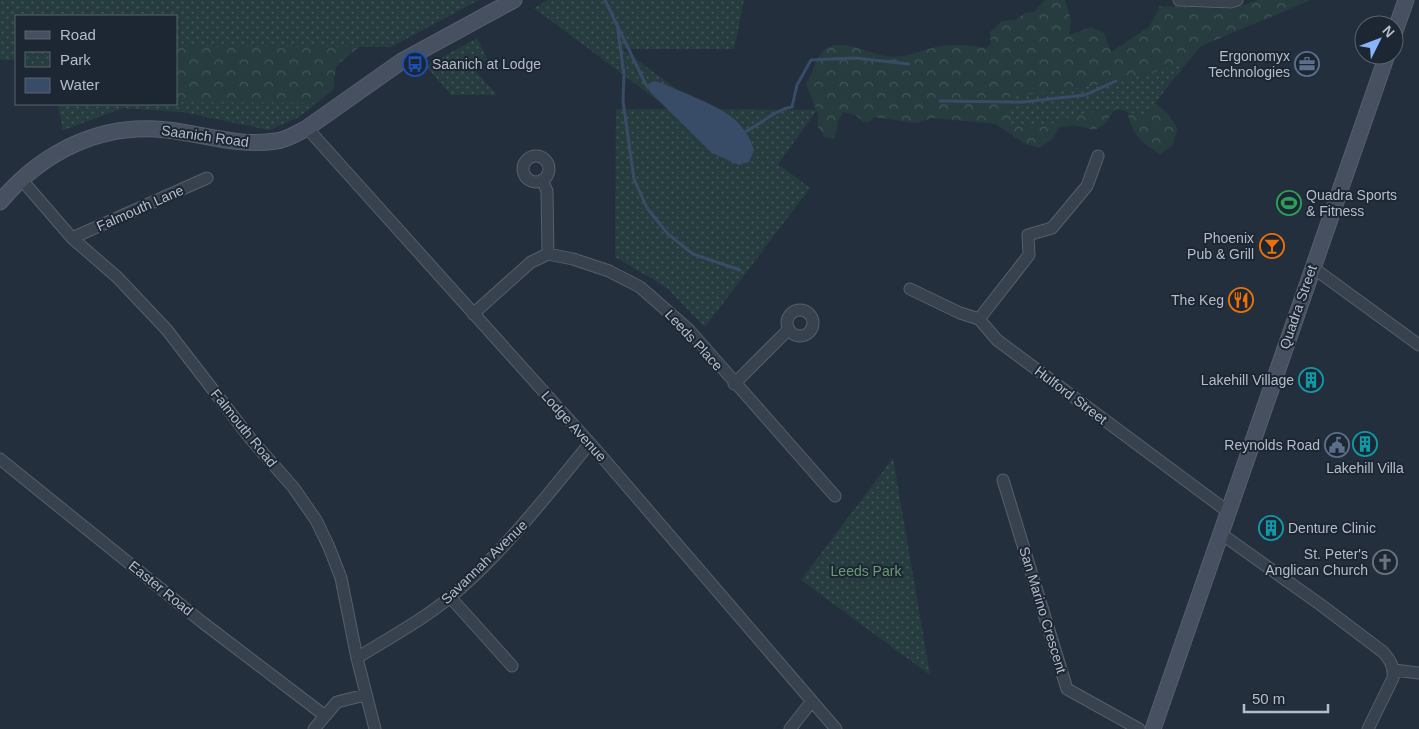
<svg xmlns="http://www.w3.org/2000/svg" width="1419" height="729" viewBox="0 0 1419 729" font-family="Helvetica,sans-serif">
<style>
.forest{fill:url(#forest-crowns)}
.park{fill:url(#park-dots)}
.water{fill:#394c67}
.lines{fill:none;stroke-linecap:round;stroke-linejoin:round}
.stream{stroke:#394c67;stroke-width:3}
.minor-casing{stroke:#565f6c;stroke-width:13}
.secondary-casing{stroke:#565f6c;stroke-width:17}
.minor{stroke:#38414e;stroke-width:11}
.secondary{stroke:#465061;stroke-width:15}
.labels{text-anchor:middle;dominant-baseline:central;stroke-width:4;stroke-linejoin:round;paint-order:stroke}
.poi-label{font-size:14px;fill:#b4bcc9;stroke:#1d2633;text-anchor:end}
.street-label{font-size:14px;fill:#b4bcc9;stroke:#1d2633}
.park-label{font-size:14px;fill:#6b9a76;stroke:#1d2633}
</style>
<defs>
<pattern id="forest-crowns" width="20" height="18" patternUnits="userSpaceOnUse" patternTransform="scale(1.25)"><rect width="20" height="18" fill="#263c3f"/><path d="M2 6a3 3 0 1 1 6 0M12 15a3 3 0 1 1 6 0" fill="none" stroke="#435659"/></pattern>
<pattern id="park-dots" width="8" height="8" patternUnits="userSpaceOnUse" patternTransform="scale(1.25)"><rect width="8" height="8" fill="#263c3f"/><path d="M2 2h.1M6 6h.1" fill="none" stroke="#435659" stroke-width="1.8" stroke-linecap="round"/></pattern>
</defs>
<rect width="100%" height="100%" fill="#242f3e"/>
<path class="forest" d="M1045 0H1065L1071 20 1069 35 1091 27 1104 33 1111 52 1149 27 1160 6 1233 9 1258 0H1311L1201 46 1154 102 1168 114 1178 129 1172 146 1160 154C1137 140 1133 134 1126 108L1114 111 1104 125 1094 130 1074 125 1059 128 1053 138 1040 148 1025 144 996 124 933 118 916 123 874 117 870 122H864L855 115 843 112 838 121 835 139 825 137 818 127V114L806 84C813 73 816 55 827 48 845 38 873 56 891 57 907 57 917 52 932 48 950 43 968 45 986 48L991 44 990 32 1002 21 1015 20 1025 13 1034 12Z
M176 40 359 47 336 66 333 90 299 117 269 130 183 112 123 108 63 130 58 104H176Z"/>
<path class="park" d="M0 0H479L391 47H176V16H16V60H0Z
M548 0H744L734 49H622L704 109 817 110 778 164 810 188 705 327 666 287 615 257 616 109H669L534 8Z
M477 38 488 61 467 62 497 95H451L426 66Z
M1185 63 1145 117 1116 108 1072 116 1056 123 1011 126 1010 96C1070 91 1127 82 1185 63Z
M176 102 317 103 299 117 269 130 183 112 123 108 63 130 58 104Z
M893 458 930 675 801 580Z"/>
<path class="water" d="M655 81C668 85 679 91 692 96 721 109 744 118 754 150L749 162 739 165 712 153 651 93 646 85Z"/>
<g class="lines">
<path class="stream" d="M605 0 646 85
M617 23 624 75 623 101 634 179 647 208 668 234 693 254 740 270
M940 101 1024 102 1085 95 1116 81
M745 132C760 125 776 109 792 107L797 85 811 60 855 58 909 64"/>
<defs>
<path id="minor" d="M1179 0 1231 2 1237 0
M307 128 597 451 836 729
M523 169a13 13 0 1 1 26 0a13 13 0 1 1-26 0Z
M21 179 72 238 117 277 167 330 250 438 293 487 316 520 329 547 341 578 357 658 375 729
M542 180 547 191 548 254
M72 238 207 178
M1312 267 1419 345
M910 289 960 313 979 319 997 340 1227 511
M787 323a13 13 0 1 1 26 0a13 13 0 1 1-26 0Z
M473 314 531 262 548 254 573 259 609 271 640 287 689 330 835 496
M979 319 1029 255 1028 235 1052 228 1087 186 1098 156
M734 384 788 330
M0 459 202 622 324 715
M1003 480 1067 689 1139 729
M1220 533 1321 605 1383 652C1391 661 1394 667 1393 678L1368 729
M450 597 512 666
M357 658C392 636 430 616 461 588 509 545 549 493 590 443
M1394 670 1419 673
M314 729 337 702 365 695
M790 729 812 701"/>
<path id="secondary" d="M1394 34 1406 0
M0 202C42 152 101 122 167 130 203 134 239 147 276 141 287 140 297 133 307 128L402 61 514 0
M1153 729 1387 55"/>
</defs>
<use href="#minor" class="minor-casing"/>
<use href="#secondary" class="secondary-casing"/>
<use href="#minor" class="minor"/>
<use href="#secondary" class="secondary"/>
</g>
<defs>
<symbol id="bus-ring" viewBox="-11 -11 22 22"><circle r="9.5" fill="#1d2633" stroke="#1a4fb4" stroke-width="1.5"/><path d="M-5-6H5V4H4V6H2V4H-2V6H-4V4H-5ZM-3.5-4V0h7V-4ZM-3.5 1.2v1.5H-2V1.2ZM2 1.2v1.5H3.5V1.2Z" fill="#1a4fb4"/></symbol>
<symbol id="office-ring" viewBox="-11 -11 22 22"><circle r="9.5" fill="#1d2633" stroke="#5c6f8a" stroke-width="1.5"/><path d="M-6-3h4V-5.5h4V-3h4V5H-6ZM-1-4.5V-3h2v-1.5ZM-6 0V1H6V0Z" fill="#5c6f8a"/></symbol>
<symbol id="stadium-ring" viewBox="-11 -11 22 22"><circle r="9.5" fill="#1d2633" stroke="#2e9e5b" stroke-width="1.5"/><path d="M0-5a6.5 5 0 1 0 0 10a6.5 5 0 1 0 0-10ZM-3.5-1.8h7v3.6h-7Z" fill="#2e9e5b"/></symbol>
<symbol id="bar-ring" viewBox="-11 -11 22 22"><circle r="9.5" fill="#1d2633" stroke="#e8710a" stroke-width="1.5"/><path d="M-6-5H6L.8 .8V4.5H3.5V6h-7V4.5H-.8V.8Z" fill="#e8710a"/></symbol>
<symbol id="restaurant-ring" viewBox="-11 -11 22 22"><circle r="9.5" fill="#1d2633" stroke="#e8710a" stroke-width="1.5"/><path d="M-5-6h1v4h1v-4h1v4h1v-4h1v5L-1.5 .5V6h-2V.5L-5-1ZM5-6V6H3V1.5H1.5Q1.5-4 5-6Z" fill="#e8710a"/></symbol>
<symbol id="building-ring" viewBox="-11 -11 22 22"><circle r="9.5" fill="#1d2633" stroke="#0f9aa8" stroke-width="1.5"/><path d="M-4-6H4V6H1V3H-1V6H-4ZM-2.5-4.3h1.7v1.8h-1.7ZM.8-4.3h1.7v1.8H.8ZM-2.5-1h1.7V.8h-1.7ZM.8-1h1.7V.8H.8Z" fill="#0f9aa8"/></symbol>
<symbol id="civic-ring" viewBox="-11 -11 22 22"><circle r="9.5" fill="#1d2633" stroke="#5c6f8a" stroke-width="1.5"/><path d="M-.6-6.5H3V-4.5H.6V-3L4-1V1h2V6H-6V1h2V-1L-.6-3ZM-1.2 2.5V6h2.4V2.5Z" fill="#5c6f8a"/></symbol>
<symbol id="church-ring" viewBox="-11 -11 22 22"><circle r="9.5" fill="#1d2633" stroke="#6b7280" stroke-width="1.5"/><path d="M-1.2-6h2.4v3.5h3.3v2.4h-3.3V6h-2.4V-.1h-3.3v-2.4h3.3Z" fill="#6b7280"/></symbol>
</defs>
<g fill-rule="evenodd">
<use href="#bus-ring" x="401" y="50" width="28" height="28"/>
<use href="#office-ring" x="1293" y="50" width="28" height="28"/>
<use href="#stadium-ring" x="1275" y="189" width="28" height="28"/>
<use href="#bar-ring" x="1258" y="232" width="28" height="28"/>
<use href="#restaurant-ring" x="1227" y="286" width="28" height="28"/>
<use href="#building-ring" x="1297" y="366" width="28" height="28"/>
<use href="#building-ring" x="1351" y="430" width="28" height="28"/>
<use href="#civic-ring" x="1323" y="431" width="28" height="28"/>
<use href="#building-ring" x="1257" y="514" width="28" height="28"/>
<use href="#church-ring" x="1371" y="548" width="28" height="28"/>
</g>
<g class="labels">
<g class="poi-label">
<text x="1290" y="56">Ergonomyx<tspan x="1290" dy="16">Technologies</tspan></text>
<text x="432" y="64" text-anchor="start">Saanich at Lodge</text>
<text x="1306" y="195" text-anchor="start">Quadra Sports<tspan x="1306" dy="16">&amp; Fitness</tspan></text>
<text x="1254" y="238">Phoenix<tspan x="1254" dy="16">Pub &amp; Grill</tspan></text>
<text x="1224" y="300">The Keg</text>
<text x="1294" y="380">Lakehill Village</text>
<text x="1320" y="445">Reynolds Road</text>
<text x="1365" y="468" text-anchor="middle">Lakehill Villa</text>
<text x="1288" y="528" text-anchor="start">Denture Clinic</text>
<text x="1368" y="554">St. Peter's<tspan x="1368" dy="16">Anglican Church</tspan></text>
</g>
<g class="street-label">
<text transform="translate(205 136) rotate(8)">Saanich Road</text>
<text transform="translate(140 208) rotate(-24)">Falmouth Lane</text>
<text transform="translate(1298 307) rotate(-71)">Quadra Street</text>
<text transform="translate(694 340) rotate(47)">Leeds Place</text>
<text transform="translate(1071 395) rotate(37)">Hulford Street</text>
<text transform="translate(574 426) rotate(48)">Lodge Avenue</text>
<text transform="translate(244 428) rotate(51)">Falmouth Road</text>
<text transform="translate(484 562) rotate(-44)">Savannah Avenue</text>
<text transform="translate(161 588) rotate(39)">Easter Road</text>
<text transform="translate(1043 610) rotate(73)">San Marino Crescent</text>
</g>
<g class="park-label">
<text x="866" y="571">Leeds Park</text>
</g>
</g>
<rect x="15" y="15" width="162" height="90" fill="#1d2633" stroke="#59626f"/>
<rect x="25" y="31" width="25" height="8" fill="#465061" stroke="#59626f"/>
<text x="60" y="40" font-size="15" fill="#b4bcc9">Road</text>
<rect x="25" y="52" width="25" height="15" fill="url(#park-dots)" stroke="#59626f"/>
<text x="60" y="65" font-size="15" fill="#b4bcc9">Park</text>
<rect x="25" y="78" width="25" height="15" fill="#394c67" stroke="#59626f"/>
<text x="60" y="90" font-size="15" fill="#b4bcc9">Water</text>
<g transform="translate(1379 40) rotate(48)"><circle r="24" fill="#1d2633" stroke="#59626f"/>
<path d="M0-4L9 19L0 12L-9 19Z" fill="#8ab4f8"/>
<text y="-8" font-size="14" font-weight="bold" text-anchor="middle" fill="#b4bcc9">N</text>
</g>
<path d="M1244 704v8h84v-8" fill="none" stroke="#b4bcc9" stroke-width="2.5"/>
<text x="1252" y="704" font-size="15" fill="#b4bcc9" stroke="#1d2633" stroke-width="4" paint-order="stroke">50 m</text>
</svg>
